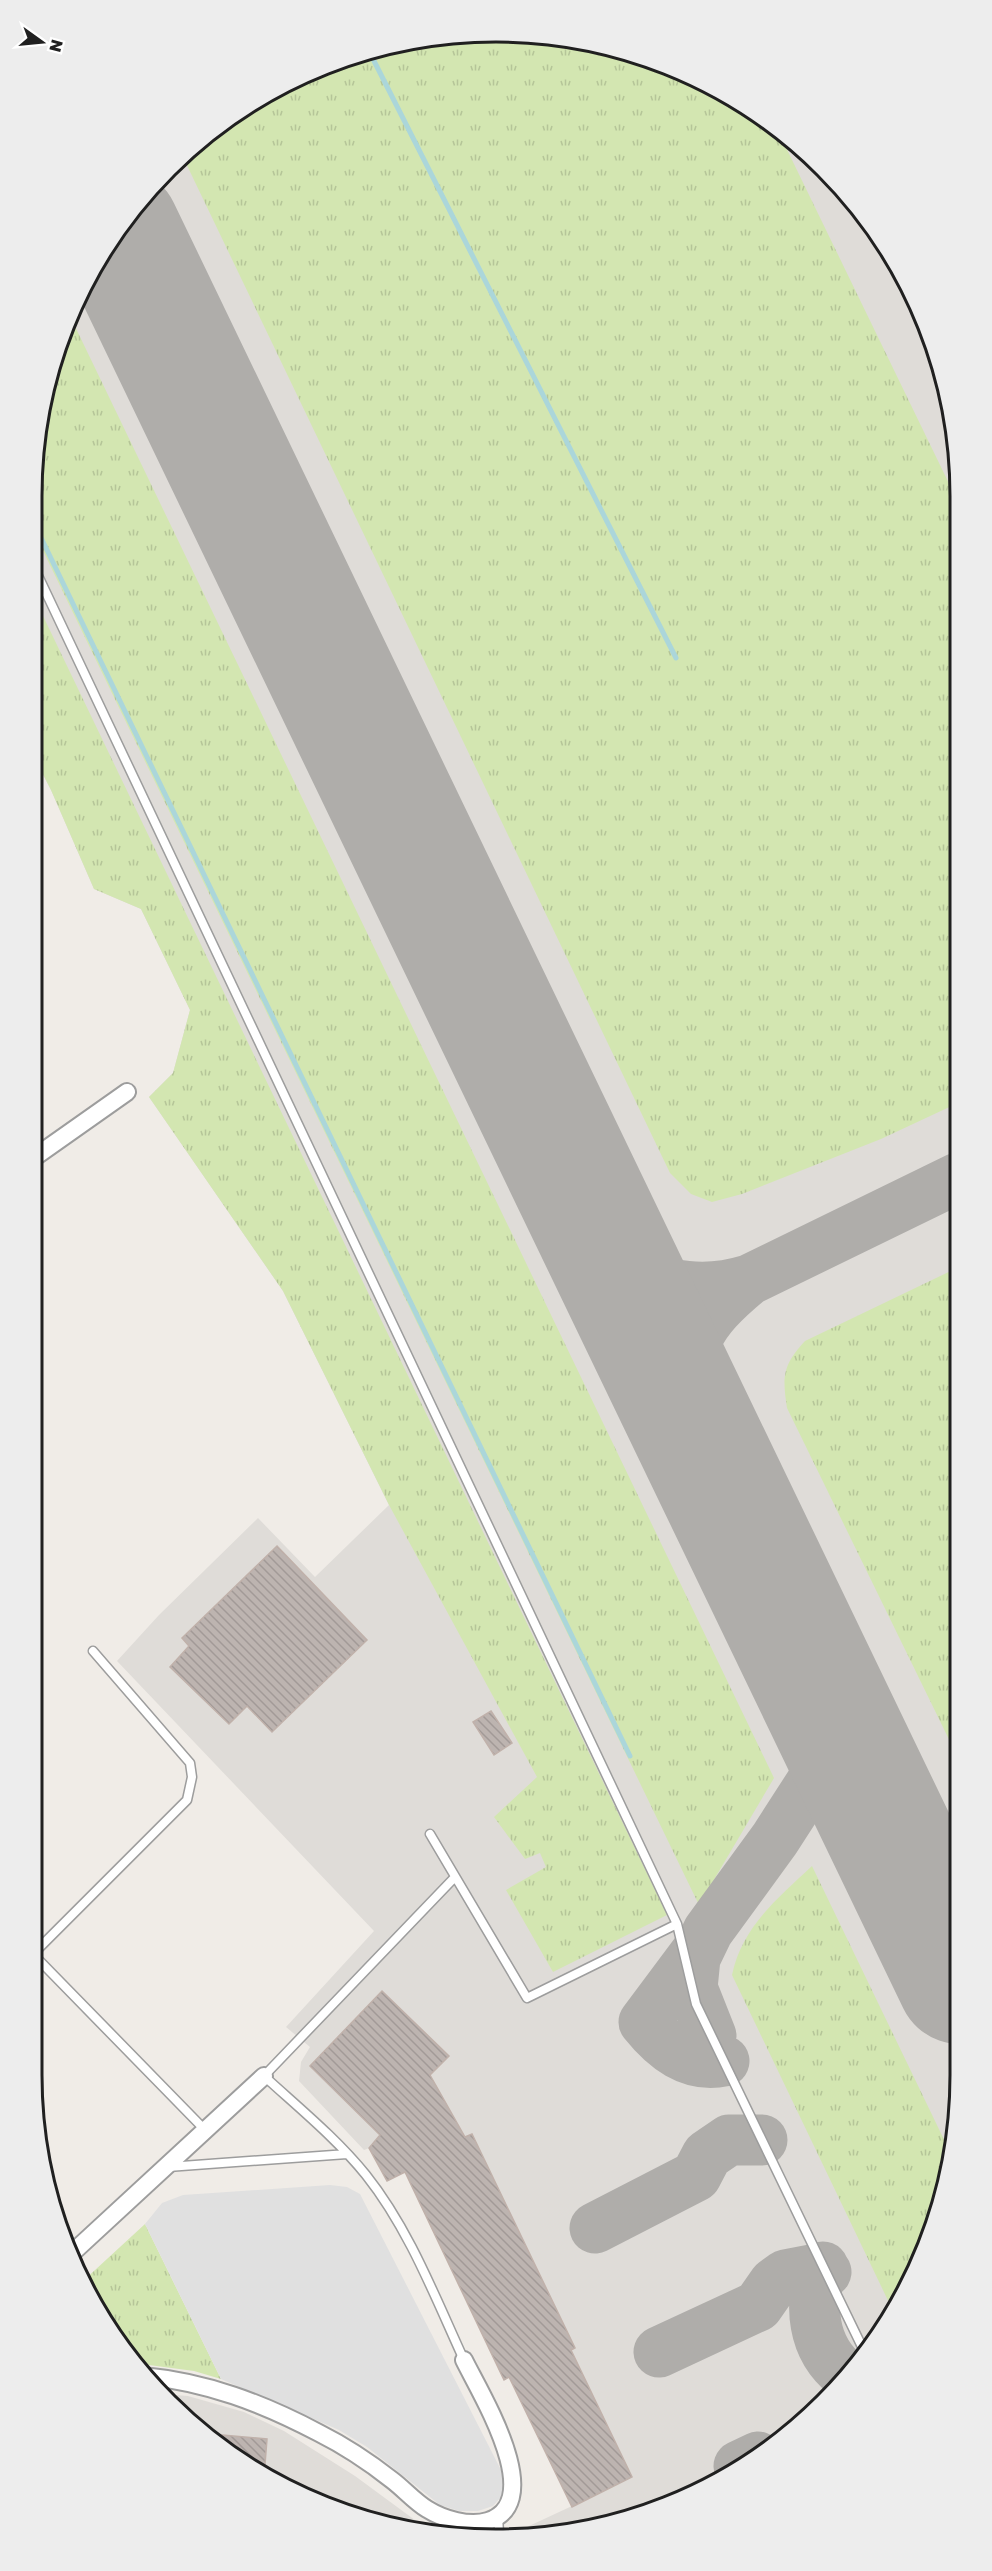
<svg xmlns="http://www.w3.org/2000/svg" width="992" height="2571" viewBox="0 0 992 2571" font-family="'Golos Text',sans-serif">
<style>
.airport{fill:#dfdcd8}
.grass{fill:url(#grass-tufts)}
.parking{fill:#e0e0e0}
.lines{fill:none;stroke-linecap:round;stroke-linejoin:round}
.stream{stroke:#abd6da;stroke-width:5}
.taxiway{stroke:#afadaa;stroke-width:51}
.runway{stroke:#afadaa;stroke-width:126}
.building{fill:url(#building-back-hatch);stroke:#c0b1aa;stroke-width:1.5}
.service-casing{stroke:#9d9d9d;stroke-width:11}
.minor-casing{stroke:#9d9d9d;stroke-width:20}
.service{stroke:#fff;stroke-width:8}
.minor{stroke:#fff;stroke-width:16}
.rim{fill:none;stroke:#202020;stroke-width:3}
</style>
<defs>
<pattern id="grass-tufts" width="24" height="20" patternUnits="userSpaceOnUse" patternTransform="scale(1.5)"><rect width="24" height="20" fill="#d3e6b1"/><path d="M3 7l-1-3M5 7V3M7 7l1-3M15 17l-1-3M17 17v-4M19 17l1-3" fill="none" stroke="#b5c598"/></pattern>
<pattern id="building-back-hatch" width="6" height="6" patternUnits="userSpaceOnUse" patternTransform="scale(1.5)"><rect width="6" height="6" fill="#bdb4b0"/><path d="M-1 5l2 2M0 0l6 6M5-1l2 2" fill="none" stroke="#a29a97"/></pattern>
</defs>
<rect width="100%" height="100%" fill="#f0ece7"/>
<path class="airport" d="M527 33 617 47 754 110 845 190 925 318 956 435 960 2075 945 2196 912 2281 865 2357 754 2461 674 2504 587 2531 514 2533 572 2506 510 2377 504 2380 405 2172 369 2148 364 2150 299 2081 301 2062 310 2047 286 2027 374 1931 117 1661 159 1615 258 1518 315 1577 389 1505 283 1291 149 1097 173 1073 190 1010 141 909 94 889 51 790 32 753V496L47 375 80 290 128 213 190 147 264 94 347 56 436 35Z
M162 2394 188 2396 244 2412 284 2431 355 2476 423 2526 445 2534H479L435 2535 347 2515 264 2477Z"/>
<path class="grass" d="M527 33 617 47 754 110 778 131 957 500 958 1103 881 1139 742 1194 712 1202 691 1194 670 1173 182 155 264 94 347 56 436 35Z
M70 316 774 1778 699 1905 32 528V496L47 375Z
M32 593 667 1915 553 1972 506 1890 546 1867 540 1853 525 1859 494 1817 537 1777 389 1505 283 1291 149 1097 173 1073 190 1010 141 909 94 889 51 790 32 753Z
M959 1267 960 1762 787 1408C782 1376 783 1365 805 1341Z
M812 1866 950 2152C943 2209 924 2262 893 2311L732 1975C742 1927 777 1899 812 1866Z
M145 2224 221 2379 194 2371 134 2363 94 2307 82 2282Z"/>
<path class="parking" d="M330 2185 347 2187 360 2194 501 2470 504 2484 501 2497 493 2506 478 2511H459L440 2505 367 2447 339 2430 221 2379 145 2224 162 2203 183 2195Z"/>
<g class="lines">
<path class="stream" d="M369 51 676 658
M32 519 630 1756"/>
<path class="taxiway" d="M598 1229C609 1240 619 1252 630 1262 663 1291 709 1292 749 1280L958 1178
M688 1415C684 1347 697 1323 749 1280
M700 1947 644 2022C664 2047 689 2068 724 2061
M711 2036 692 1988 695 1958 708 1931 775 1839 842 1735
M595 2228 696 2176 707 2155 729 2140H762
M823 2267C808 2304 812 2348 846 2375
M659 2352 758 2306 774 2283 785 2275 811 2270 826 2272
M739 2466 758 2457"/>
<path class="runway" d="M117 230 960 1981"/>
</g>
<path class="building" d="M277 1546 367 1640 272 1732 247 1706 229 1724 170 1667 189 1646 182 1638Z
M491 1711 512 1743 494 1755 473 1722Z
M382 1991 449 2056 430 2075 465 2137 472 2134 575 2348 571 2350 632 2477 572 2507 509 2377 504 2380 405 2172 387 2181 369 2148 380 2135 310 2066Z
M211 2434 267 2439 264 2477 222 2443Z"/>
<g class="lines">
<defs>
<path id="service" d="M32 563 677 1924 696 2004 866 2355
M93 1651 190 1763 192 1777 187 1800 33 1954 206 2131
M430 1834 527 1998 677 1924
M455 1877 264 2076C299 2108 336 2138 366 2175 409 2229 435 2297 464 2360
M168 2167 347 2154
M498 2517 499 2533"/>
<path id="minor" d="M32 1159 127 1092
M70 2255 264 2076
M143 2376C207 2382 262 2403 319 2433 345 2446 369 2462 392 2480 404 2489 414 2501 427 2509 443 2519 469 2527 488 2521 548 2502 480 2393 464 2360"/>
</defs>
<use href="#service" class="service-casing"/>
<use href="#minor" class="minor-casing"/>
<use href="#service" class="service"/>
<use href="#minor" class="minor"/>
</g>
<path d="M0 0H992V2571H0ZM496 42H496A454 454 0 0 1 950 496V2075A454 454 0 0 1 496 2529H496A454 454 0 0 1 42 2075V496A454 454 0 0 1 496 42Z" fill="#ededed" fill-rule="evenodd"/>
<path class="rim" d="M496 42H496A454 454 0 0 1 950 496V2075A454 454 0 0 1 496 2529H496A454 454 0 0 1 42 2075V496A454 454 0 0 1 496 42Z"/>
<g transform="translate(42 42) rotate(105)" stroke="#ffffff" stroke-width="4.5" paint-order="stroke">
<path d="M0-4.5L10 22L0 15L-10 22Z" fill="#202020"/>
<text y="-9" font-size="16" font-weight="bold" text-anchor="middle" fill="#202020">N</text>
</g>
</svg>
